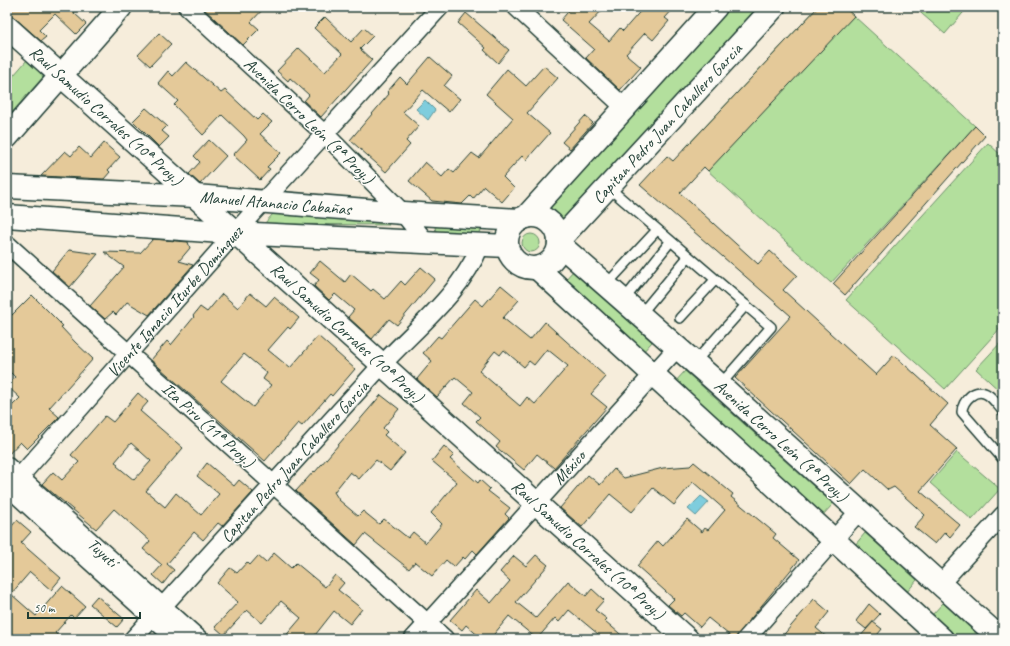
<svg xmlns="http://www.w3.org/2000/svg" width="1010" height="646" viewBox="0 0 1010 646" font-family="Caveat,sans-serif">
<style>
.green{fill:#b3df9d;stroke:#698e68}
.water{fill:#7fcddd;stroke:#599399}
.building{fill:#e4c999;stroke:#1f3d34;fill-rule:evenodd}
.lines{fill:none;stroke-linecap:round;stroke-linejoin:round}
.service-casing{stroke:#1f3d34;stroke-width:12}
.minor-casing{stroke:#1f3d34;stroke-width:20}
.tertiary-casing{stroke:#1f3d34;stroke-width:25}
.service{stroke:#fdfcf7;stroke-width:9}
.minor{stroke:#fdfcf7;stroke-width:17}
.tertiary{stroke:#fdfcf7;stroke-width:22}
.labels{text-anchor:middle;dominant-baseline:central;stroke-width:3;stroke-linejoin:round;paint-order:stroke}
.street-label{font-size:17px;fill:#1f3d34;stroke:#fdfcf7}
</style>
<rect width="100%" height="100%" fill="#f6eddb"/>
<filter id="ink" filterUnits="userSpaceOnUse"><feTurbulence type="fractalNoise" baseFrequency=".025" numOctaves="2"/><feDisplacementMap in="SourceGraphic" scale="8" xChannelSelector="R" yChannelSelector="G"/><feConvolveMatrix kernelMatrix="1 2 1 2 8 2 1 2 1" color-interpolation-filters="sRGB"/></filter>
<g filter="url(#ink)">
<path class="green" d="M730 7H758L568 218 564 219 554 215 550 206 558 195Z
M818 7H844L975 126 831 283 684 149Z
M914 7H968L945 34Z
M27 60 41 73 43 77 7 118V83Z
M988 143 1003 157V325L945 389 846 300Z
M273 214 385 220 389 225 264 224Z
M437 222 480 225 481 230 479 235H440L436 232 435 227Z
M522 243a9 9 0 1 1 18 0a9 9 0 1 1-18 0Z
M574 270 652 342 642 353 564 281Z
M1003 340V394L976 369Z
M685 371 833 504 822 516 674 383Z
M957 452 1000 489 972 520 930 483Z
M865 533 917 580 907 592 855 545Z
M943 603 982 639H959L932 615Z"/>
<path class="water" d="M425 100 435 110 428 120 416 109Z
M701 496 709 502 696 516 688 509Z"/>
<path class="building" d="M7 7H80L74 13 86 24 76 34 55 14 39 30 46 37 41 41 15 18 7 15Z
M202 7H265L251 22 259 29 243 45Z
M572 7H605L589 24 609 41 620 28 623 31 644 7H675L665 18 669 21 653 40 645 33 626 54 641 67 620 90 586 58 594 49 561 20Z
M818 7H844L854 16 708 171 704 167 680 193 758 264 770 251 797 275 783 290 876 375 894 355 948 404 930 425 957 449 920 491 960 525 950 537 945 532 935 544 914 527 925 515 894 487 888 490 865 469 851 484 735 378 791 316 640 185 667 156 673 161Z
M466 13 509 50 498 63 484 50 486 48 458 23Z
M325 17 351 42 364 28 373 36 360 49 372 60 321 117 304 101 309 95 290 78 288 81 277 71 299 48 325 72 342 54 314 28Z
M159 33 171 44 150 66 138 55Z
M430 57 452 76 444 86 460 99 449 112 423 90 403 112 419 126 406 141 410 145 386 172 350 140 389 94 387 92 400 77 407 84Z
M186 62 221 93 225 90 257 120 263 114 272 122 260 134 281 153 267 167 270 169 260 180 233 155 247 140 244 136 222 115 203 135 174 105 178 101 158 83 168 71 173 76Z
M544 66 558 78 527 113 550 133 526 160 522 156 503 177 514 188 502 202 484 186 473 199 470 196 462 204 432 201 409 181 425 162 442 177 449 169 454 173 472 153 479 158 513 118 486 94 507 69 526 86Z
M146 108 167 126 162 131 169 137 159 147 133 121Z
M585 116 593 123 570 149 562 142Z
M975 126 985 136 845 295 833 284Z
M209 140 226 156 200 184 189 174 200 162 194 156Z
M104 143 120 157 108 170 110 172 104 179 41 176 65 151 71 156 79 147 91 158Z
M153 239 188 242 190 248 179 261 193 265 149 315 127 302 116 315 113 312 105 319 90 306 124 267 104 252 140 253Z
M69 250 98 254 70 287 52 271Z
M320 261 345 282 351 274 371 291 373 289 385 299 401 281 405 285 421 267 435 279 397 325 389 319 372 339 348 317 354 310 335 294 329 300 314 286 319 280 310 273Z
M501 285 519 300 503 318 530 340 545 322 606 377 591 394 607 407 554 468 537 454 524 470 496 447 500 442 476 421 480 417 464 403 473 392 455 377 437 397 417 379 432 361 423 353 438 336 441 338 475 299 483 306ZM547 349 568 366 535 404 527 397 520 406 479 371 495 351 500 355 504 350 524 367 529 361 534 365Z
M250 293 266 306 274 297 299 318 290 329 288 327 268 350 290 368 318 336 355 369 332 396 330 394 302 426 298 423 265 461 151 360 167 341 171 345 194 317 193 316 200 307 207 312 222 294 238 308ZM244 354 267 373 263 379 271 385 253 407 221 381Z
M32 295 63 326 61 327 75 342 93 359 49 408 59 417 27 449 20 442 7 456V411L20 398 7 386 15 377 7 369V310L12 315Z
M138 393 148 402 140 411 183 448 146 491 165 507 176 493 201 515 219 494 197 476 207 463 234 486 239 480 253 492 222 526 218 523 203 540 194 532 167 564 174 570 163 584 153 575 162 565 143 549 150 541 114 509 96 529 42 484 53 472 62 480 79 462 71 455 105 416 113 422ZM131 443 151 461 134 480 117 466 118 464 115 462Z
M381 395 399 409 383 428 387 432 384 435 405 453 390 471 376 460 359 479 350 472 334 492 339 500 358 516 363 511 379 524 384 519 408 538 413 532 426 543 442 524 431 513 457 482 432 461 444 446 454 455 450 459 478 483 480 480 490 489 488 491 510 508 505 514 509 518 477 554 473 550 465 559 463 557 454 567 446 560 432 576 415 562 409 569 365 534 356 545 296 491 314 471 315 472Z
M694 462 733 494 731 497 776 534 773 538 799 560 734 639 708 618 700 627 684 613 681 616 668 605 674 599 637 566 658 541 663 546 687 519 702 532 705 528 708 530 725 510 693 482 674 505 653 488 632 512 610 494 582 527 560 508 588 475 600 485 614 469 624 478 663 468 690 466Z
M17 520 31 532 21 543 61 578 51 590 30 572 11 594 36 616 62 586 85 606 74 618 71 615 55 633 62 639H7V532Z
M274 553 291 568 296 563 325 587 335 575 344 583 338 590 362 609 350 624 334 611 312 639H283L301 618 281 601 262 623 247 610 224 635 215 627 238 602 217 583 230 568 237 573 247 562 250 565 258 556 266 563Z
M536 555 548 565 516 602 536 618 568 581 586 596 592 589 604 600 595 610 607 619 605 621 626 639H604L569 610 559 622 555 618 537 639 509 616 490 639H482L466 625 462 630 450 620 476 590 491 603 510 581 500 572 514 556 526 566Z
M97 596 124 619 117 627 90 604Z
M814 599 829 612 816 628 829 639H780Z
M869 604 880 614 866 629 856 621Z
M873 622 882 629 874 639H858Z"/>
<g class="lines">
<defs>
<path id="service" d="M608 187 771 327 720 385
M606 285 657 230
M623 301 670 242
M640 315 688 257
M680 318 715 280
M694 363 746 305
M1003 411C998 406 994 399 988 395 976 386 962 401 962 412L1003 459"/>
<g id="minor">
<path d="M187 7 331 140 403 213 425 241"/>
<path d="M516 7 625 108"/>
<path d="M7 244 445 639"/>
<path id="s1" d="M7 466 199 639"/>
<path d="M7 486 176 639"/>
<path id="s2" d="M7 491 249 217 440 7"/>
<path d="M940 584 1003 515"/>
<path id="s3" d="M133 639C215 549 296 459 378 369 414 329 461 295 481 244"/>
<path id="s4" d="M413 639 677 348"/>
<path d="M746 639 859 511"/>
</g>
<g id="tertiary">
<path d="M7 27 687 639"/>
<path d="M7 137 121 7"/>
<path id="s5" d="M7 187 195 196 403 213 520 220"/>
<circle cx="533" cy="242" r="26"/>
<path d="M7 216 235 233 507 246"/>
<path d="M526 217 716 7"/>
<path id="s6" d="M559 240 774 7"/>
<path d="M559 244 720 385 1001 639"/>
<path d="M537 268 942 639"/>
</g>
</defs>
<use href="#service" class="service-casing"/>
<use href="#minor" class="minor-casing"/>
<use href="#tertiary" class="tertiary-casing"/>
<use href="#service" class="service"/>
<use href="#minor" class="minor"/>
<use href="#tertiary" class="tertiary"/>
</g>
</g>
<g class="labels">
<g class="street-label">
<text transform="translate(106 116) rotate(42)">Raul Samudio Corrales (10ª Proy.)</text>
<text transform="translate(309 121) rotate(44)">Avenida Cerro León (9ª Proy.)</text>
<text stroke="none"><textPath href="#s6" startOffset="159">Capitan Pedro Juan Caballero Garcia</textPath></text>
<text stroke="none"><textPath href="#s5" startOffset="269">Manuel Atanacio Cabañas</textPath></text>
<text stroke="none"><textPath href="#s2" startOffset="253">Vicente Ignacio Iturbe Domínguez</textPath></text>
<text transform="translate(347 333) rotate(42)">Raul Samudio Corrales (10ª Proy.)</text>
<text transform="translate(208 425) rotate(42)">Ita Piru (11ª Proy.)</text>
<text transform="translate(781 441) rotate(42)">Avenida Cerro León (9ª Proy.)</text>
<text stroke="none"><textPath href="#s3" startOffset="240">Capitan Pedro Juan Caballero Garcia</textPath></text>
<text stroke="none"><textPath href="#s4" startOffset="232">México</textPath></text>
<text transform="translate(588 550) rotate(42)">Raul Samudio Corrales (10ª Proy.)</text>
<text stroke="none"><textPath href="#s1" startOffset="129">Tuyutí</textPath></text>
</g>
</g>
<rect width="1010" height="646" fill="none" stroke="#fdfcf7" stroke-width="24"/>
<rect x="12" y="12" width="986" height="622" fill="none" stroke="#1f3d34" stroke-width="1.5" filter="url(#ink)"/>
<path d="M28 612v6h112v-6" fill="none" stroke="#1f3d34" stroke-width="2"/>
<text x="34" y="612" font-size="12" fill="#1f3d34" stroke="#fdfcf7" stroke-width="3" paint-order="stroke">50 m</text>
</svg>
